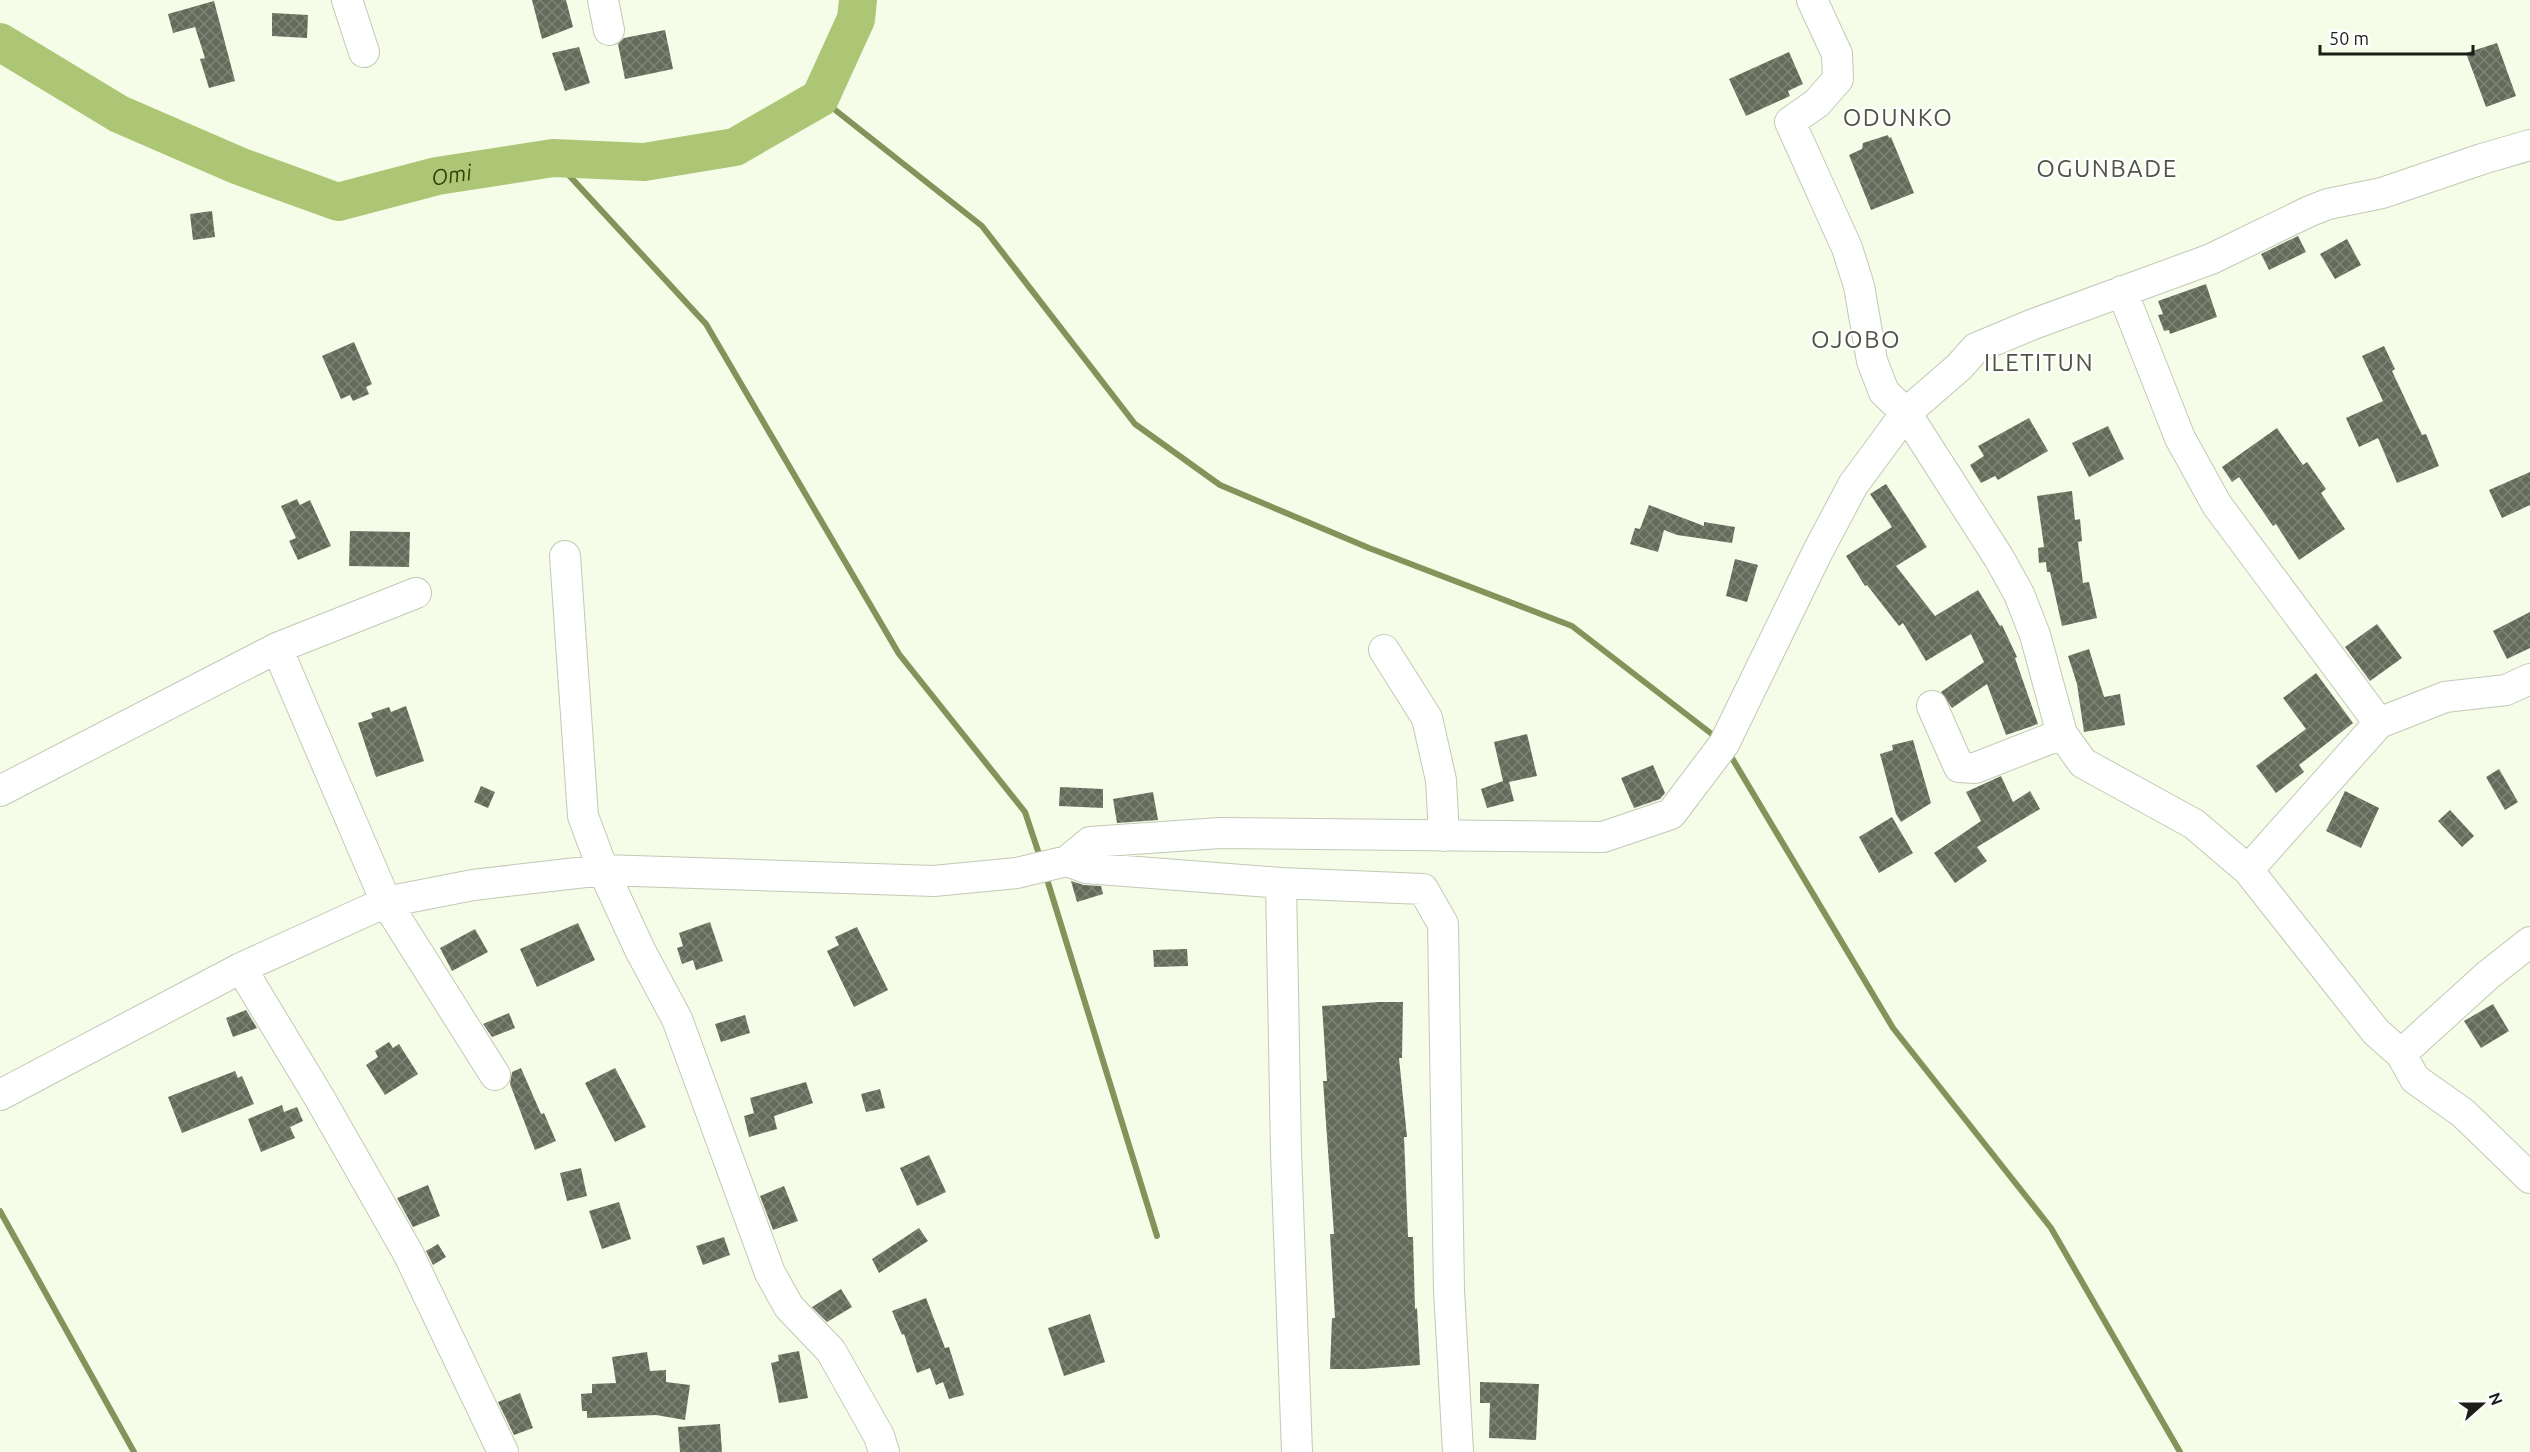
<svg xmlns="http://www.w3.org/2000/svg" width="2530" height="1452" viewBox="0 0 2530 1452" font-family="Ubuntu,sans-serif">
<style>
.lines{fill:none;stroke-linecap:round;stroke-linejoin:round}
.stream{stroke:#82945a;stroke-width:6}
.river{stroke:#adc676;stroke-width:38}
.building{fill:url(#building-cross-hatch)}
.minor-casing{stroke:#c2c9b6;stroke-width:32}
.minor{stroke:#fff;stroke-width:30}
.labels{text-anchor:middle;dominant-baseline:central;stroke-width:4.5;stroke-linejoin:round;paint-order:stroke}
.water-label{font-size:22px;font-style:italic;fill:#344305;stroke:#fff}
.quarter-label{font-size:24px;letter-spacing:1.5px;fill:#4f5444;stroke:#fff}
</style>
<defs>
<pattern id="building-cross-hatch" width="8" height="8" patternUnits="userSpaceOnUse" patternTransform="scale(1.5)"><rect width="8" height="8" fill="#656b5a"/><path d="M0 0l8 8M0 8l8-8" fill="none" stroke="#7f8376"/></pattern>
</defs>
<rect width="100%" height="100%" fill="#f5fce8"/>
<g class="lines">
<path class="stream" d="M820 98 982 226 1135 424 1220 485 1369 548 1572 626 1717 738
M553 158 706 324 899 654 1025 812 1041 860
M1729 753 1893 1028 2051 1228 2180 1452
M1046 876 1157 1236
M0 1211 134 1452"/>
<path class="river" id="s1" d="M0 42 119 114 239 166 338 202 437 176 553 158 644 162 735 147 820 98 856 19 858 0"/>
</g>
<path class="building" d="M532 0H566L573 27 542 39Z
M214 1 235 81 209 88 200 59 205 58 195 27 173 33 168 14Z
M272 13 308 15 307 38 272 36Z
M665 30 673 69 625 79 618 44 624 38Z
M2497 43 2516 96 2486 107 2466 53Z
M579 47 590 83 565 91 552 53Z
M1789 52 1803 84 1788 91 1790 96 1746 116 1729 79Z
M1888 135 1889 138 1891 137 1914 193 1871 210 1849 155 1862 149 1863 143Z
M212 211 215 237 193 240 190 214Z
M2298 236 2306 252 2269 270 2261 254Z
M2347 239 2361 265 2335 279 2320 254Z
M2206 284 2217 317 2170 334 2169 330 2164 331 2158 315 2163 314 2158 301Z
M354 342 372 384 366 387 369 394 353 401 350 395 341 399 322 356Z
M2384 346 2395 369 2392 371 2422 435 2426 434 2439 466 2397 483 2378 438 2359 447 2346 418 2383 401 2362 356Z
M2029 418 2048 451 1998 480 1995 476 1981 483 1970 465 1984 456 1978 446Z
M2108 426 2124 459 2089 477 2072 443Z
M2277 428 2303 465 2307 462 2326 489 2321 493 2345 529 2299 560 2276 524 2273 526 2239 477 2232 482 2222 467Z
M2530 472V505L2502 518 2489 490Z
M1886 484 1927 547 1896 566 1935 616 1978 590 2000 626 2002 625 2017 657 2015 658 2038 724 2006 735 1987 684 1952 708 1941 692 1984 662 1971 634 1926 661 1903 623 1899 626 1867 585 1865 586 1846 556 1892 527 1870 494Z
M2072 491 2075 520 2080 519 2082 541 2078 542 2083 583 2089 582 2097 618 2062 626 2050 572H2047L2046 562 2039 563 2038 548 2044 547 2037 496Z
M297 499 300 505 310 500 331 546 298 560 289 541 296 538 281 506Z
M1649 505 1704 526V522L1735 527 1732 543 1677 535 1664 530 1658 552 1630 544 1635 528 1640 529Z
M350 531 410 532 409 567 349 566Z
M1735 559 1758 565 1747 602 1726 596Z
M2530 612V648L2507 659 2493 631Z
M2377 624 2402 658 2370 681 2345 647Z
M2089 649 2104 697 2120 694 2125 725 2084 732 2077 684 2068 656Z
M2316 673 2353 723 2299 765 2304 772 2276 793 2256 766 2306 729 2283 698Z
M406 706 424 761 376 777 358 723 373 718 371 713 389 707 391 712Z
M1527 734 1537 776 1509 782 1514 801 1487 808 1481 789 1503 781 1494 742Z
M1913 740 1931 803 1901 822 1896 814 1880 754 1893 750 1892 745Z
M1653 765 1665 793 1660 799 1634 808 1621 778Z
M2499 769 2518 802 2505 810 2486 777Z
M2001 776 2013 802 2030 791 2040 809 1977 847 1987 861 1955 883 1934 853 1981 821 1966 792Z
M481 786 495 792 488 808 474 802Z
M1060 787 1103 789V808L1059 806Z
M2345 791 2379 808 2361 848 2326 831Z
M1153 792 1158 820 1117 823 1113 799Z
M2450 810 2474 836 2462 847 2438 821Z
M1892 817 1913 853 1879 873 1859 837Z
M1071 881 1084 885 1101 886 1103 894 1077 902Z
M710 922 723 961 696 970 693 960 682 964 677 948 683 946 679 933Z
M578 923 595 960 537 987 520 949Z
M857 927 888 990 854 1007 827 951 839 945 835 937Z
M475 929 488 952 452 971 440 948Z
M1187 949 1188 966 1154 967 1153 950Z
M1379 1002H1403L1402 1058H1399L1407 1137H1404L1408 1237H1413L1415 1309 1417 1308 1420 1365 1365 1369H1330L1332 1318H1335L1330 1234H1334L1323 1081H1327L1322 1006Z
M2493 1004 2509 1031 2481 1048 2464 1021Z
M246 1010 257 1028 233 1037 226 1018Z
M509 1013 515 1028 492 1037 483 1024Z
M745 1015 750 1033 721 1042 715 1024Z
M389 1042 393 1048 399 1044 418 1074 385 1095 366 1065 378 1057 375 1051Z
M521 1068 541 1114 544 1113 556 1141 535 1150 510 1084 512 1072Z
M615 1068 646 1127 615 1142 585 1083Z
M235 1071 238 1078 242 1076 254 1104 182 1133 168 1097Z
M806 1082 813 1103 774 1116 777 1129 749 1137 744 1116 754 1113 750 1098Z
M880 1089 885 1108 866 1112 861 1094Z
M282 1105 284 1112 297 1107 303 1121 290 1127 295 1138 261 1152 248 1119Z
M929 1155 946 1192 917 1206 900 1168Z
M581 1168 587 1196 567 1201 560 1173Z
M428 1185 440 1216 413 1227 397 1198Z
M784 1186 798 1221 773 1230 760 1196Z
M619 1202 631 1239 602 1249 589 1211Z
M919 1228 928 1241 879 1273 872 1259Z
M724 1237 730 1255 703 1265 696 1246Z
M438 1244 446 1257 433 1265 426 1251Z
M841 1289 852 1307 827 1322 812 1307Z
M926 1298 945 1348 949 1347 964 1395 949 1399 943 1382 936 1385 930 1368 917 1373 904 1334 902 1335 892 1311Z
M1090 1314 1105 1362 1064 1376 1048 1328Z
M799 1351 808 1398 779 1403 771 1363 779 1361 778 1355Z
M647 1352 650 1371 666 1370V1382L690 1385 685 1420 656 1415 587 1418V1411H582L581 1394 592 1393V1384L616 1383 612 1357Z
M1480 1382 1539 1384 1536 1440 1489 1438 1490 1403H1480Z
M520 1393 533 1428 514 1435 498 1402Z
M720 1424 722 1452H680L678 1427Z"/>
<g class="lines">
<defs>
<path id="minor" d="M347 0 364 52
M603 0 609 30
M1812 0 1837 54 1838 79 1817 103 1790 122 1847 248 1859 286 1872 361 1884 392 1906 413 1999 558 2019 594 2035 635 2062 734 2083 763 2194 824 2248 870 2376 1032 2401 1054 2415 1079 2463 1113 2530 1178
M2122 291 2180 438 2217 505 2379 723
M565 556 583 816 603 870 640 950 677 1019 770 1273 789 1307 831 1351 879 1436 884 1452
M277 648 386 902 495 1075
M1384 650 1427 718 1441 780 1444 836
M1932 706 1959 767 1975 768 2062 734
M0 791 277 648 416 593
M1067 861 1090 842 1220 833 1603 837 1671 814 1724 744 1817 553 1853 485 1906 413 1959 367 1976 348 2031 325 2211 259 2310 211 2328 204 2382 193 2482 159 2530 145
M2248 870 2379 723 2445 697 2506 690 2530 679
M1281 883 1286 1152 1297 1452
M241 968 319 1097 408 1253 503 1452
M2401 1054 2488 975 2530 942
M0 1095 241 968 386 902 473 885 603 870 934 881 1017 873 1067 861 1086 868 1281 883 1423 889 1443 924 1449 1290 1458 1452"/>
</defs>
<use href="#minor" class="minor-casing"/>
<use href="#minor" class="minor"/>
</g>
<g class="labels">
<g class="water-label">
<text stroke="none"><textPath href="#s1" startOffset="492">Omi</textPath></text>
</g>
<g class="quarter-label">
<text x="1898" y="117">ODUNKO</text>
<text x="2107" y="168">OGUNBADE</text>
<text x="1856" y="339">OJOBO</text>
<text x="2039" y="362">ILETITUN</text>
</g>
</g>
<g transform="translate(2482 1404) rotate(69)" stroke="#ffffff" stroke-width="4.5" paint-order="stroke">
<path d="M0-4.5L10 22L0 15L-10 22Z" fill="#1c1e17"/>
<text y="-9" font-size="16" font-weight="bold" text-anchor="middle" fill="#1c1e17">N</text>
</g>
<path d="M2320 45v9h153v-9" fill="none" stroke="#1c1e17" stroke-width="3"/>
<text x="2329" y="45" font-size="18" fill="#1c1e17" stroke="#ffffff" stroke-width="4.5" paint-order="stroke">50 m</text>
</svg>
